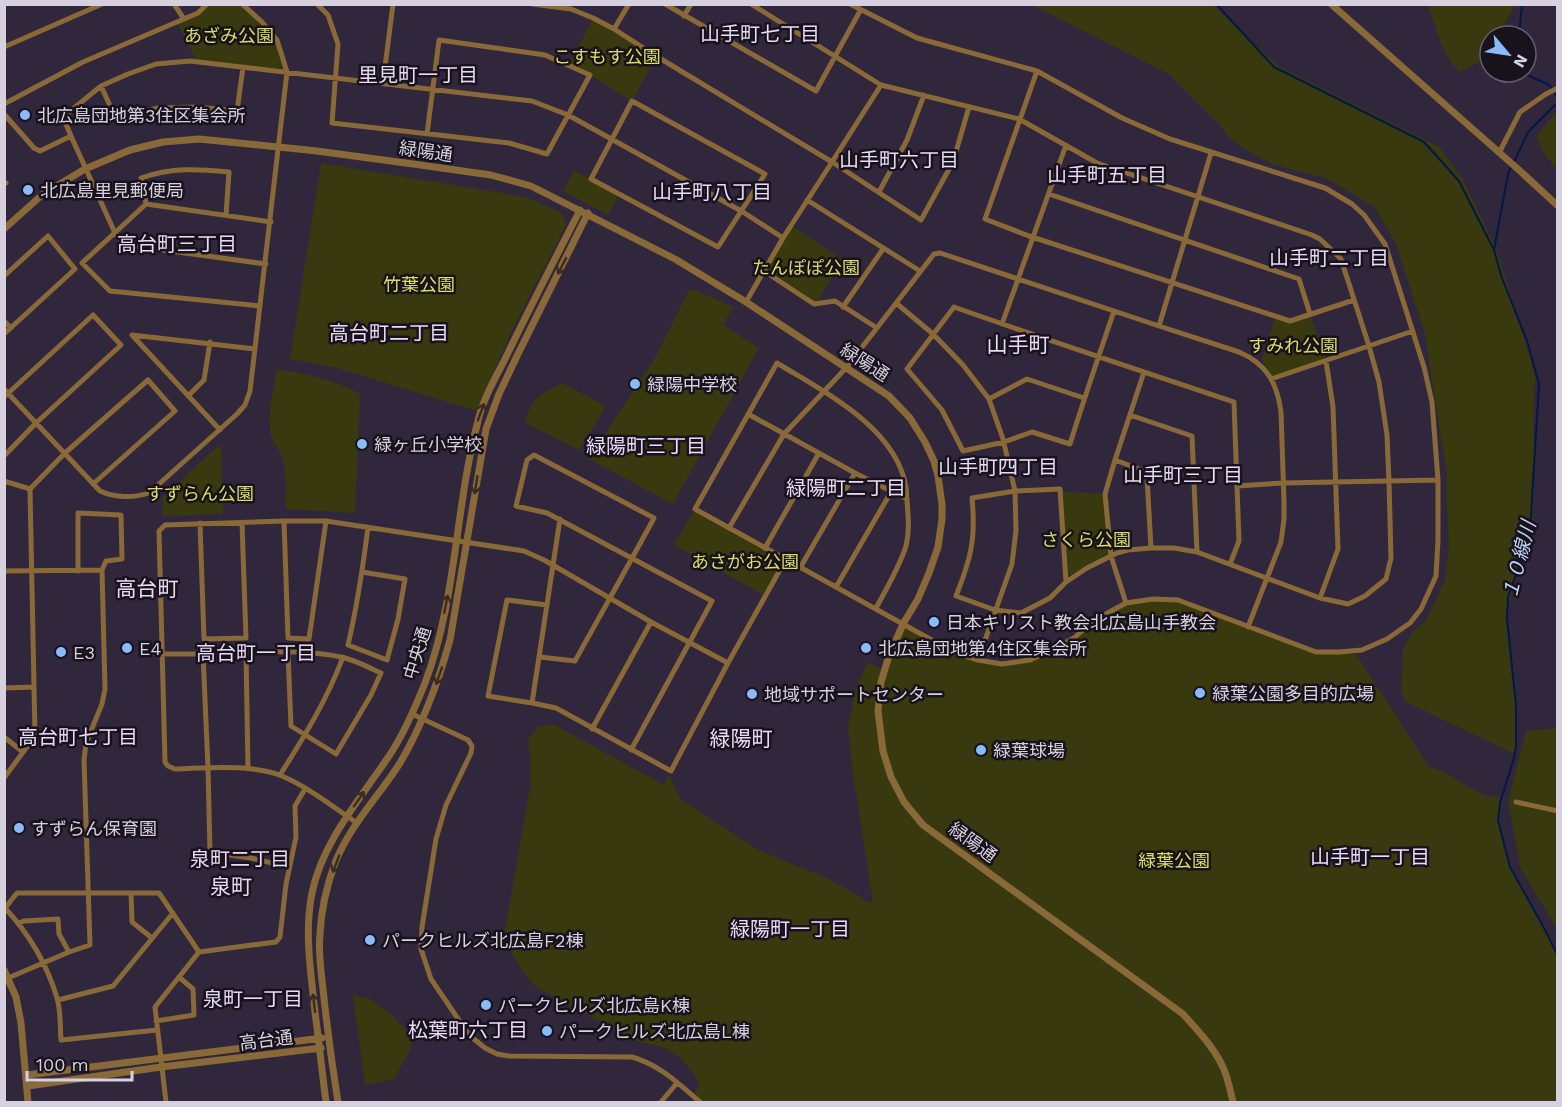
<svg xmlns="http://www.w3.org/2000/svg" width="1562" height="1107" viewBox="0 0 1562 1107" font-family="'Work Sans','Noto Sans JP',sans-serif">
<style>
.green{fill:#38390e}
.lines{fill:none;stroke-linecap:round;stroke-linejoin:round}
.stream{stroke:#001947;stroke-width:2}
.minor{stroke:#8a6938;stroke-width:5}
.tertiary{stroke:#8a6938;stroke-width:7}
.oneway{stroke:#3a2c24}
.poi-dot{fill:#88bafc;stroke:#17121c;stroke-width:2}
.labels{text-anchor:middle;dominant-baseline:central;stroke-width:5;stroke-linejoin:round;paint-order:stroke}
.park-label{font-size:18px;fill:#dbdd64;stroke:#17121c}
.poi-label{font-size:18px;fill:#d7d1df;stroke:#17121c;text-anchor:start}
.street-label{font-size:18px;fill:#d7d1df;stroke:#17121c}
.neighbourhood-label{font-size:20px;fill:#e8dbf7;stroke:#17121c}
.water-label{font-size:20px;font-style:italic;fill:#bdd4f9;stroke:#17121c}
.quarter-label{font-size:21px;fill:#e8dbf7;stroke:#17121c}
</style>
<rect width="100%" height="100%" fill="#31273c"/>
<path class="green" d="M207 5H242L277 40 287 72 197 62 177 22 184 19Z
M1032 5H1213L1278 66 1439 147 1462 178 1496 248 1535 374 1533 429 1535 455 1532 528 1521 558 1505 617 1517 711 1515 754 1406 702 1401 693 1403 649 1412 633 1426 621 1445 580 1449 546 1446 490 1447 475 1425 334 1396 244 1374 206 1325 178 1274 165 1243 148 1228 136 1221 126 1169 74Z
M1515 5 1498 36H1490L1489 53 1481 61 1460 72C1441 54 1436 29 1428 5Z
M593 18 656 56 632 101 590 75 569 66Z
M1557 111V169L1542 151 1537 136Z
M321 163 526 197 562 213 566 225 511 332 477 411 334 367 290 359Z
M574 171 591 179 618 196 608 215 563 191Z
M791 225 843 260 816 303 764 271Z
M690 288 733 307 723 325 759 348 673 504 589 459 656 356Z
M1310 314 1326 361 1271 379 1262 359 1276 316 1290 321Z
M277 369C303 373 336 380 360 394L355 513 286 509C285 492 287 473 282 457 279 448 271 440 270 431 267 411 274 389 277 369Z
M561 384H564L606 406 579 450 525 423C530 400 540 393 561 384Z
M219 445 221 450 223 514 162 516 163 497Z
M1060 489 1066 492 1105 494 1111 556 1066 577Z
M695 509 786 559 765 596 674 545Z
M1178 600 1316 652 1356 654 1429 767C1455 772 1474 799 1501 797L1498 820 1510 867 1544 928 1557 956V1102H700L693 1096 699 1085 694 1074 681 1058 663 1047 637 1041 536 987 522 971 512 954 505 930 530 787 531 765 528 739 537 727 553 724 664 785 669 774 680 799 760 851 827 878 871 903 873 902 854 780 848 730 854 695 867 662 883 670 903 624 956 653 1002 664 1030 660 1074 638 1093 621 1126 603Z
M1557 728V926H1555L1521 869 1508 801 1526 731Z
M353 995 369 999 392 1015 407 1031 412 1046 394 1079 365 1085Z"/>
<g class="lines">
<path class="stream" d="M1216 4 1274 67 1424 142 1459 181 1493 248
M1519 36 1522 4
M1521 72 1549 85 1558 98
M1514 162 1528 132 1558 102
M1511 167 1508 174 1494 250 1502 278 1527 341 1539 384 1530 530 1527 544 1508 597 1507 618 1516 706V746L1514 758 1500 803 1498 820 1510 867 1544 928 1558 956"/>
<path class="minor" d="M174 4 184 19
M317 4 328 15 338 44 332 123 509 143 547 154 590 75 545 55 439 40 427 134
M532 4 571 9 593 18 614 29
M629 4 614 29 656 56 832 162 783 238 746 302
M665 4 816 91 860 11
M751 4 881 85 1019 119 1097 163 1312 235 1320 239 1341 259 1369 346 1379 382 1387 435 1389 482 1391 558 1386 579 1365 596 1348 604 1320 598 1197 552 1174 548H1151L1128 550 1117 553 1087 568 1066 582 1050 598 1021 613 995 610 956 596C971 558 976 539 972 498L1015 491 1060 489 1066 582
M850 4 917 38 1037 71 1122 118 1170 139 1325 188 1352 204 1364 215 1385 244 1424 367 1432 402 1438 480V540L1436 576 1421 609 1410 623 1387 639 1362 650 1339 652H1316L1178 600 1153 599 1126 603 1093 621 1074 638 1050 651 1030 660 1002 664 978 660 956 653 939 644 695 509 777 363C824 392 896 427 906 487 907 491 906 496 907 500 908 516 910 530 906 546 899 568 887 588 876 608
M684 16 691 4
M4 47 102 4
M1037 71 985 219 1029 236 1290 321 1354 300
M383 83 393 4
M881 85 832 162 921 220 953 162 969 107
M101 86 116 119 158 108 197 107 237 111 243 67
M632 101 765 174 718 247 591 179Z
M4 104 83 62 198 13 207 4
M4 114 34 148 40 151 71 136
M1499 153 1520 112 1546 94 1558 88
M4 182 6 183 4 184
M879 192 907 140 924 95
M1049 194 1299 279 1310 314
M807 200 920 271
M146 204 141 178C172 167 198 169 229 172L226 215
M266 264 126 245 115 233 71 136 63 117 101 86 128 74 156 64 190 61 532 101 568 115 743 212 783 238
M764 271 814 304 835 301 877 328
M4 276 48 236 75 269 4 334
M896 303 933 334 963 365 989 399 1003 439 1015 491 1016 530 1012 564 978 660
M260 306 110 291 82 263 146 204 271 222
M843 307 883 249
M1114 311C1099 355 1084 399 1070 444L1032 432 1004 442 963 451 942 410 907 369 954 307C1047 340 1141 371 1234 402L1239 541 1230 564
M4 321 11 328
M1002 324 1066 145
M1159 326 1211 153
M1271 379 1413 331
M4 389 100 491C115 498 134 498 149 493L237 414 245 405 250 391 287 72 277 40 262 22 242 4
M188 396 204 380 210 342
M4 397 93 315 121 345 36 423 4 456
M989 399 1027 379 1084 398
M748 414 855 473 907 499
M1130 415 1192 436 1197 552
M220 430 132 335 255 349
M1115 460 1144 471 1147 477 1151 548
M4 481 30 489
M1237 486 1283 483 1438 480
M284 521 288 638 309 639 326 521
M200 523 204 639 246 638 242 523
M729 528 784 434 846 368 934 254 940 253 1159 326 1239 352C1267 364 1277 383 1281 412L1284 501V519L1281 542 1248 627
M765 548 819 453
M800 568 855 473
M4 571 102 570
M362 572 405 579 398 619 387 660 348 645C357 606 363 567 368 527
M836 587 891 492
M1320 598 1338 549 1333 407 1326 361
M1126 603 1111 556 1105 494 1115 460 1144 372
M547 605 507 600 488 696 532 703 556 708 671 771 728 663 786 559
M163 654H203L208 768 210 852 251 858 289 867
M540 657 575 661C601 614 628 566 654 518L534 455 527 460 516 506 547 513 712 601 631 750
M4 688 33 687
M532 703 560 519
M412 714 468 740 472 746 471 753 446 805 436 839 422 927 421 949 431 979 469 1035 485 1048 497 1054 509 1056 632 1057C660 1065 679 1084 700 1102
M592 729 651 622
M4 737 23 752
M248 769 246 652C278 652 310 650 341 657 355 660 368 667 381 673L371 695 336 754 291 726 288 652
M280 775C304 737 327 700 343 657
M4 778 35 736 30 489 65 453 148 380 175 411 93 484
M1516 802 1558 811
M357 823C333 807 308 787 282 776 255 764 205 768 175 769L168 766 165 762 159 531 165 525 284 521H326L524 551 544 560 651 622 728 663
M131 893 132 922 152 938
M19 923 24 921 58 919 59 934 69 952
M8 978 69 952 90 945 84 760 86 743 102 704 105 689 102 570 106 561 122 559 121 515 78 513V571
M58 1000 113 986 173 913
M156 1021 194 1015 193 989 179 977
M157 1030 61 1040C60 1027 61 1011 57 998 47 964 29 934 5 908L17 893H159L199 952
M166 1102 155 1007 199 952 276 942 280 937 286 884 296 837 295 806 305 789
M661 1102 677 1083"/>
<path class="tertiary" d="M1331 4 1519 170 1558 206
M4 229 43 194 85 169 130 150 163 142 199 139 317 151 413 164 491 175 531 186 675 259 746 302 889 396 910 418 925 442 934 461 938 476 942 504V519L938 547 929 573 918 599 903 624 888 659 881 682 878 711 883 751 891 777 904 802 923 825 1183 1014C1199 1032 1218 1051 1226 1075 1229 1084 1231 1093 1233 1102
M4 970 16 997 21 1023 28 1102
M27 1075 322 1038
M28 1086 161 1067 321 1048
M326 1102C322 1072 319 1042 315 1012 311 973 304 933 312 893 322 842 361 798 389 756 404 734 415 708 425 683 457 599 455 507 478 421 483 399 495 379 505 359 529 309 555 259 580 210
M338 1102C332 1065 327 1027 323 989 321 971 318 952 320 934 321 910 327 885 335 863 350 825 379 796 400 763 423 724 438 683 450 640L486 429 499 394 517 356 588 213"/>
</g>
<defs><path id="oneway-shaft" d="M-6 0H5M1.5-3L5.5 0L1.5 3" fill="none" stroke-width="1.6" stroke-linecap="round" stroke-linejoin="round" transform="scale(1.5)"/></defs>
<g class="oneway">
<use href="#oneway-shaft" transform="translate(562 266) rotate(117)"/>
<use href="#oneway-shaft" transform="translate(481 412) rotate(-70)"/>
<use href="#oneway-shaft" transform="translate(476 485) rotate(99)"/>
<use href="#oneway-shaft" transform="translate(446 604) rotate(-79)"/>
<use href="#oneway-shaft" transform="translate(439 676) rotate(109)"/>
<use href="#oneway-shaft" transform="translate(359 799) rotate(-55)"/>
<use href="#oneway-shaft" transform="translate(336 864) rotate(111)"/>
<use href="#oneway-shaft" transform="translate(314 1003) rotate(-97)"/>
</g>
<g class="poi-dot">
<circle cx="25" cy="115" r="6"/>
<circle cx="28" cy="190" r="6"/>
<circle cx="635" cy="384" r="6"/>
<circle cx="362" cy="444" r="6"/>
<circle cx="934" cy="622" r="6"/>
<circle cx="127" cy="648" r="6"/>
<circle cx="866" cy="648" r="6"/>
<circle cx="61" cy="652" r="6"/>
<circle cx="1200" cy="693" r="6"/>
<circle cx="752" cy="694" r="6"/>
<circle cx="981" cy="750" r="6"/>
<circle cx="19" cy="828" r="6"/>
<circle cx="370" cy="940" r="6"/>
<circle cx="486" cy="1005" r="6"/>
<circle cx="547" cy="1031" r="6"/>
</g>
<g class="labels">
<g class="park-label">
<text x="229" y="35">あざみ公園</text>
<text x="607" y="56">こすもす公園</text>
<text x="806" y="267">たんぽぽ公園</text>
<text x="419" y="284">竹葉公園</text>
<text x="1293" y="345">すみれ公園</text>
<text x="200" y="493">すずらん公園</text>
<text x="1086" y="539">さくら公園</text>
<text x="745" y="561">あさがお公園</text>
<text x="1174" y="860">緑葉公園</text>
</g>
<g class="poi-label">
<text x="37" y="115">北広島団地第3住区集会所</text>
<text x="40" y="190">北広島里見郵便局</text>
<text x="647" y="384">緑陽中学校</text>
<text x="374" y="444">緑ヶ丘小学校</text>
<text x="946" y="622">日本キリスト教会北広島山手教会</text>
<text x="139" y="648">E4</text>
<text x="878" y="648">北広島団地第4住区集会所</text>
<text x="73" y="652">E3</text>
<text x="1212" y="693">緑葉公園多目的広場</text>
<text x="764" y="694">地域サポートセンター</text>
<text x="993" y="750">緑葉球場</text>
<text x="31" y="828">すずらん保育園</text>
<text x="382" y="940">パークヒルズ北広島F2棟</text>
<text x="498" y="1005">パークヒルズ北広島K棟</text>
<text x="559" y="1031">パークヒルズ北広島L棟</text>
</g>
<g class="street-label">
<text transform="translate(426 151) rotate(8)">緑陽通</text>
<text transform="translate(865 362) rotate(33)">緑陽通</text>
<text transform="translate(417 653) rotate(-73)">中央通</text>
<text transform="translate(973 842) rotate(36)">緑陽通</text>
<text transform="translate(266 1040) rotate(-7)">高台通</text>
</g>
<g class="neighbourhood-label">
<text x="760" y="34">山手町七丁目</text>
<text x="418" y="75">里見町一丁目</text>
<text x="899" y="160">山手町六丁目</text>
<text x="1107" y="175">山手町五丁目</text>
<text x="712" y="192">山手町八丁目</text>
<text x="177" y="244">高台町三丁目</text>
<text x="1329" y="258">山手町二丁目</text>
<text x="389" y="333">高台町二丁目</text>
<text x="646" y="446">緑陽町三丁目</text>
<text x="998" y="467">山手町四丁目</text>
<text x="1183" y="475">山手町三丁目</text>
<text x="846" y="488">緑陽町二丁目</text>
<text x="256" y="653">高台町一丁目</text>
<text x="78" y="737">高台町七丁目</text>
<text x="1370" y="857">山手町一丁目</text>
<text x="240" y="859">泉町二丁目</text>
<text x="790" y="929">緑陽町一丁目</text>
<text x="253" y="999">泉町一丁目</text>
<text x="468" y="1030">松葉町六丁目</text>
</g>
<g class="water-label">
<text transform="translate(1519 560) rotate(-76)">１０線川</text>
</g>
<g class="quarter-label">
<text x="1018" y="344">山手町</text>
<text x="147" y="588">高台町</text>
<text x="741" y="738">緑陽町</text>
<text x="231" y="886">泉町</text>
</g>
</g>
<rect width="1562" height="1107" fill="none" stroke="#d7d1df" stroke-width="12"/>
<g transform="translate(1508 54) rotate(119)"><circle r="28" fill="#17121c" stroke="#645e6a" stroke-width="1.5"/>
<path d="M0-4.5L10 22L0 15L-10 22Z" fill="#88bafc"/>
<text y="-9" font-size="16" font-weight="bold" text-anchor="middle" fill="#d7d1df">N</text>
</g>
<path d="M27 1071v9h105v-9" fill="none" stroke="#d7d1df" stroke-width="3"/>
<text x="36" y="1071" font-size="18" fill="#d7d1df" stroke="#17121c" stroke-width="4.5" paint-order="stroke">100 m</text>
</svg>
